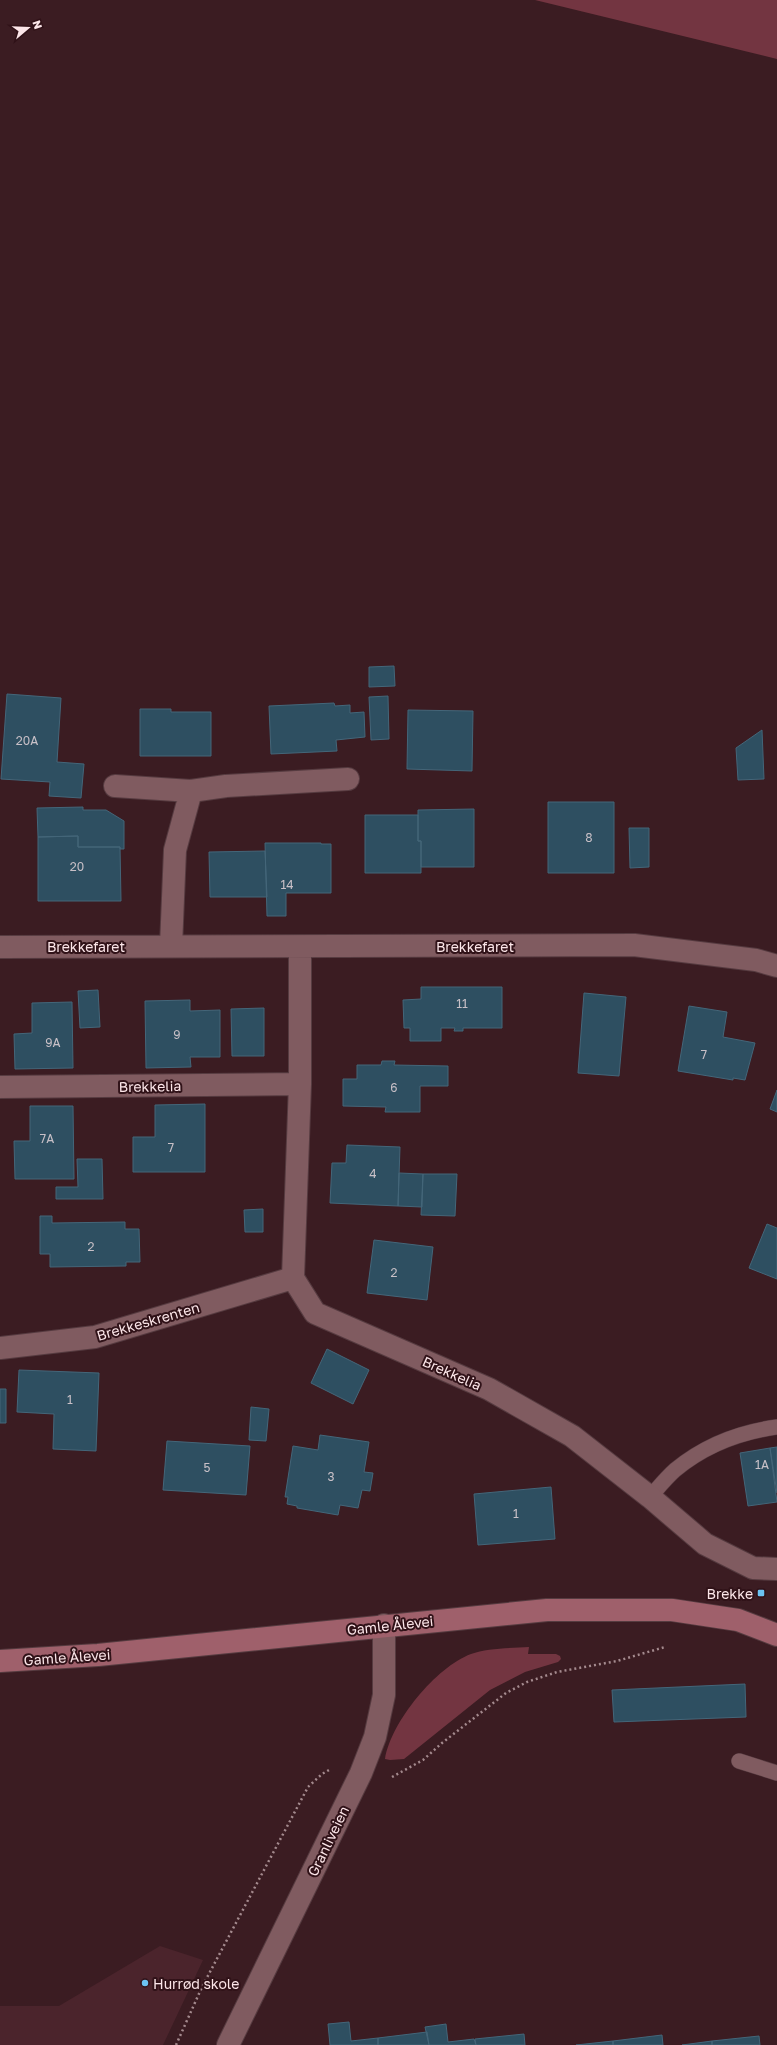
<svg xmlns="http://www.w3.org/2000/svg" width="777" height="2045" viewBox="0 0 777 2045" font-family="'Golos Text',sans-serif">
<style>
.built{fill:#4b242c}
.green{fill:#733541}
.building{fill:#2e4f61;stroke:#446679}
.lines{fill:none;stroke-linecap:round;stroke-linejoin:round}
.service-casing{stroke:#563b40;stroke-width:16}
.minor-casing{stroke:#563b40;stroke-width:24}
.secondary-casing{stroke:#563b40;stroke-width:24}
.path{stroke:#a48a8e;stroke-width:2.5;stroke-dasharray:2 3;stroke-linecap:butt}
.service{stroke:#805b60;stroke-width:15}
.minor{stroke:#805b60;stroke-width:22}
.secondary{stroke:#9f606b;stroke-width:22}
.poi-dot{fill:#6cc3f2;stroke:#301218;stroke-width:1.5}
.labels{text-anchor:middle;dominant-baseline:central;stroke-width:4;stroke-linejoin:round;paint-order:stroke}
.number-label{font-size:12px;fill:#c8c0c7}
.street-label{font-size:14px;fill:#fce6e9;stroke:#301218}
.poi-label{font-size:14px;fill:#fce6e9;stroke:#301218;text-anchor:end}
</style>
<rect width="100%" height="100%" fill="#3b1c22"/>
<path class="built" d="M160 1946 203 1960 163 2045H0V2006H59Z"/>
<path class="green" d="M535 0H777V59Z
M529 1647 528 1654H556L560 1656 561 1659 558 1662 525 1672 490 1690 404 1759 390 1760 385 1759C391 1722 436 1667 471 1654 487 1648 512 1648 529 1647Z"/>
<path class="building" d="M394 666 395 686 369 687V667Z
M7 694 61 698 57 762 84 764 81 798 49 796 50 782 1 779Z
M388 696 389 739 371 740 369 697Z
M334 703 335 706 350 705V713L364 712 365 737 336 740 337 751 271 754 269 706Z
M140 709H171V712H211V756H140Z
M408 710 473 711 472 771 407 769Z
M762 730 764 779 738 780 736 748Z
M548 802H614V873H548Z
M83 807V810H106L124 821V849H120V847H78V836L38 837 37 808Z
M474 809V867H421V841H418V810Z
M365 815H418V841H421V873H365Z
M629 828H649V867L630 868Z
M78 836V847H120L121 901H38V837Z
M265 843H321V844H331V893H286V916H267Z
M265 851 267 897H210L209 852Z
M421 987H502V1028H463V1031H454L455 1028H441V1041H410V1028H404L403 1000 421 999Z
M98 990 100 1027 80 1028 78 991Z
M584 993 626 997 619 1076 578 1073Z
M190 1000V1011L220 1010V1057H190L191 1067 146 1068 145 1001Z
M72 1002 73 1068 15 1069 14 1034 32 1033V1003Z
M689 1006 727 1012 723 1037 755 1043 745 1080 733 1078V1080L678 1071Z
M264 1008V1056H232L231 1009Z
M382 1061H395L394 1065 448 1066V1086H420V1112H385L386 1107 343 1106V1079H357V1065H381Z
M777 1090V1112L770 1109Z
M205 1104V1172H133V1137H155V1105Z
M30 1106H73L74 1179H15L14 1141H30Z
M347 1145 400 1147 398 1206 330 1203 332 1163H346Z
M77 1159H102L103 1199H56V1187H78Z
M399 1173 423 1174 422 1207 398 1206Z
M423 1174H457L455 1216 421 1215Z
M263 1209V1232H245L244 1210Z
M40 1216H52V1223L125 1222V1229H139L140 1262H126V1266L50 1267V1254H40Z
M767 1224 777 1228V1279L749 1268Z
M374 1240 433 1247 427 1300 367 1293Z
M327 1349 369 1370 353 1404 311 1383Z
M19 1370 99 1373 96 1451 53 1449 54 1414 17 1412Z
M0 1389H6V1423H0Z
M251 1407 269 1409 266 1441 249 1440Z
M320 1435 369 1442 364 1472 373 1473 370 1491 362 1490 358 1508 340 1505 338 1515 297 1508V1506L287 1504 288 1497H285L293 1446 318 1450Z
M167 1441 250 1446 246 1495 163 1490Z
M777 1447V1493L770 1448Z
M770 1448 777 1502 748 1506 740 1453Z
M551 1487 555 1539 478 1545 474 1494Z
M745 1684 746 1717 614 1722 612 1690Z
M349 2022 351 2041 378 2038V2045H330L328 2024Z
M446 2024 448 2042 474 2039 476 2045H429L425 2027Z
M427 2032 429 2045H378V2038Z
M524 2034 525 2045H476L475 2039Z
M662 2035 663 2045H613V2041Z
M759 2036 760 2045H712V2041Z
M613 2041V2045H576Z
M712 2041V2045H682Z"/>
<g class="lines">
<defs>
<path id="service" d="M650 1497C658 1488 666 1478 675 1470 704 1446 740 1432 777 1427
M739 1761 777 1773"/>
<path id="minor" d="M115 786 191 791
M171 946 175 850 191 791 226 786 348 779
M0 947 634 945 756 960 777 966
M300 947V1084L293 1278 315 1313 489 1389 572 1436 650 1497 705 1544 753 1568 777 1569
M0 1087 300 1084
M0 1348 95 1337 293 1278
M228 2045 361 1773 375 1737 384 1695V1625"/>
<path id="secondary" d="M0 1661 98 1655 547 1610H672L738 1620 777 1635"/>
</defs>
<use href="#service" class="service-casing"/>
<use href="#minor" class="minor-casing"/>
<use href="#secondary" class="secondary-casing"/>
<path class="path" d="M392 1777 423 1760 442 1743 506 1693 527 1682 557 1672 617 1661 665 1647
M176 2045 202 1987 308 1787 322 1774 329 1770"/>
<use href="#service" class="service"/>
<use href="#minor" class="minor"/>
<use href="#secondary" class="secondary"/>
</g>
<g class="poi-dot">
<rect x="757" y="1589" width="8" height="8" rx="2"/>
<circle cx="145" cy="1983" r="4"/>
</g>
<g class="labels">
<g class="number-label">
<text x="27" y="740">20A</text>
<text x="589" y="837">8</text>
<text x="77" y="866">20</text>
<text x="287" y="884">14</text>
<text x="462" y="1003">11</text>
<text x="177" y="1034">9</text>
<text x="53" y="1042">9A</text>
<text x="704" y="1054">7</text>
<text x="394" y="1087">6</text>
<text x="47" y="1138">7A</text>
<text x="171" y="1147">7</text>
<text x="373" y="1173">4</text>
<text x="91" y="1246">2</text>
<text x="394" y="1272">2</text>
<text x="70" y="1399">1</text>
<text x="762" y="1464">1A</text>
<text x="207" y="1467">5</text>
<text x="331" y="1476">3</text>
<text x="516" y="1513">1</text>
</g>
<g class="street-label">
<text x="86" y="946">Brekkefaret</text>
<text x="475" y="946">Brekkefaret</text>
<text transform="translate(150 1086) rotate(-1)">Brekkelia</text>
<text transform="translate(148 1321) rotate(-16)">Brekkeskrenten</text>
<text transform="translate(452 1373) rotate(24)">Brekkelia</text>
<text transform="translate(390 1625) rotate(-6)">Gamle Ålevei</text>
<text transform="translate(67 1657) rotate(-4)">Gamle Ålevei</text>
<text transform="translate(328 1841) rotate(-64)">Granliveien</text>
</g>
<g class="poi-label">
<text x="753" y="1593">Brekke</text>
<text x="153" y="1983" text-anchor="start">Hurrød skole</text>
</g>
</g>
<g transform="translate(28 28) rotate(71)" stroke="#301218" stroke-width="3" paint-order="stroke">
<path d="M0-3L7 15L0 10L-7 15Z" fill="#fce6e9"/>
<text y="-6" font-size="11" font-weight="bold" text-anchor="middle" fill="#fce6e9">N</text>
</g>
</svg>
